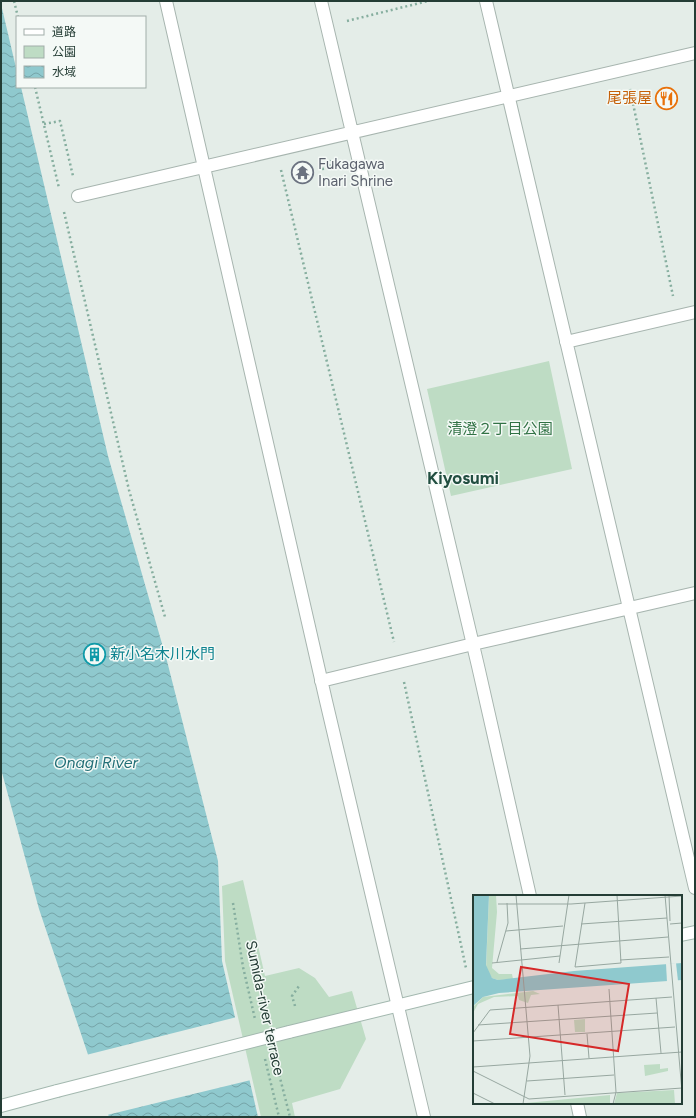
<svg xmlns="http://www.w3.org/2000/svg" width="696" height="1118" viewBox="0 0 696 1118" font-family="Figtree,'Noto Sans JP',sans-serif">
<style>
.park{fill:#bedcc4}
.water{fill:url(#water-waves)}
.pier{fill:#e4ede8}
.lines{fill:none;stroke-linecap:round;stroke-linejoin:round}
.street-casing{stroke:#a7b5af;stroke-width:14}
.secondary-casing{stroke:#a3b8af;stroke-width:14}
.path{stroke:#86ae9f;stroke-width:2.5;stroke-dasharray:2 3;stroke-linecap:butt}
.street{stroke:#fff;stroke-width:12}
.secondary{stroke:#fff;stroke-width:12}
.secondary-bridge-casing{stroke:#a3b8af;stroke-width:14;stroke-linecap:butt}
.secondary-bridge{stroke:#fff;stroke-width:12}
.labels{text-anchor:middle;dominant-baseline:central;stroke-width:3;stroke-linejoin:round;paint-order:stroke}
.food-label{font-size:15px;fill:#c56008;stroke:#f4f9f6;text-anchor:end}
.worship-label{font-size:15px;fill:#5b616d;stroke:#f4f9f6;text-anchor:start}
.park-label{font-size:15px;fill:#317245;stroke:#f4f9f6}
.culture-label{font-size:15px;fill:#0d838f;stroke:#f4f9f6;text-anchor:start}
.street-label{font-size:15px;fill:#243d35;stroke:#f4f9f6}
.water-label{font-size:16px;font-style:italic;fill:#216e76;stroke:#f4f9f6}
.quarter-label{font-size:17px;font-weight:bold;fill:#214e40;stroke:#f4f9f6}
.inset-road{fill:none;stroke:#97a7a0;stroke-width:1}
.view{fill:#d62828;fill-opacity:0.15;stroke:#d62828;stroke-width:2}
.inset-edge{fill:none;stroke:#243d35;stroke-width:2}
</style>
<defs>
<pattern id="water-waves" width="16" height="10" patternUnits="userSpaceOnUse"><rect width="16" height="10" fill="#8fc9ce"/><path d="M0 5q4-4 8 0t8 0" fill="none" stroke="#75a4a8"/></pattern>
</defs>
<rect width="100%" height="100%" fill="#e4ede8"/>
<path class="park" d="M549 361 572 469 451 496 427 389Z
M243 880 265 976 299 968 315 978 329 997 352 991 366 1039 340 1089 292 1103 295 1117H261L225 961 222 886Z"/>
<path class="water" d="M1 4 17 72V87H21L108 456 167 661 218 861 222 961 258 1117H109L39 909 1 769Z"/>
<path class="pier" d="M237 1017 251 1080 107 1115 86 1055Z"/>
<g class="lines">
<defs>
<path id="street" d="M166 1 326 701 424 1117
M321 1 478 666 530 896
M486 1 695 888
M78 196 695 53
M566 342 695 312
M321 681 473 644 695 593
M577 1103 580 1117"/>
<path id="secondary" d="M681 935 695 932
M289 1032 474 987
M1 1106 57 1091"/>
</defs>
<use href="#street" class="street-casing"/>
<use href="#secondary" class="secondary-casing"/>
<path class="path" d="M14 1 18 17
M347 21 428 1
M35 87 59 188
M630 89 673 296
M44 124 60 121 73 176
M322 169 330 168 331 160
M281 170 394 642
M64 212 129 490 165 617
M404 682 466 968
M233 903 243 967 255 1019
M295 1006 292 996 299 986
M265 1059 279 1117
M278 1070 290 1117"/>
<use href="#street" class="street"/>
<use href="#secondary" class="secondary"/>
<defs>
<path id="secondary-bridge" d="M57 1091 289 1032"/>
</defs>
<use href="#secondary-bridge" class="secondary-bridge-casing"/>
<use href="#secondary-bridge" class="secondary-bridge"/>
</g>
<defs>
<symbol id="restaurant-ring" viewBox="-11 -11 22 22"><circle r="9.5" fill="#f4f9f6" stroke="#e8710a" stroke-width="1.5"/><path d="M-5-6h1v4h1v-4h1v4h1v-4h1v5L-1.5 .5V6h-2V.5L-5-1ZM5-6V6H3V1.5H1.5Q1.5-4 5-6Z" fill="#e8710a"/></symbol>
<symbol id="temple-ring" viewBox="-11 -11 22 22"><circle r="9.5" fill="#f4f9f6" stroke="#6b7280" stroke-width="1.5"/><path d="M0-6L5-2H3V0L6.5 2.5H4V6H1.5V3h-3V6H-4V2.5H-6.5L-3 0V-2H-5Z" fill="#6b7280"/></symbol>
<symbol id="building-ring" viewBox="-11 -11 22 22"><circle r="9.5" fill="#f4f9f6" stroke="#0f9aa8" stroke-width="1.5"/><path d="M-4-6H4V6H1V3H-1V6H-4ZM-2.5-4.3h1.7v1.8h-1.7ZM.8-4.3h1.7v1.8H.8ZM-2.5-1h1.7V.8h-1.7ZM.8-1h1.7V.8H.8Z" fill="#0f9aa8"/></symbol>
</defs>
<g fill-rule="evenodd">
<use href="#restaurant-ring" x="654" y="86" width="25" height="25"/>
<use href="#temple-ring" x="290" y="160" width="25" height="25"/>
<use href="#building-ring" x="82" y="642" width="25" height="25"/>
</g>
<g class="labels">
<g class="food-label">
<text x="652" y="98">尾張屋</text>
</g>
<g class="worship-label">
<text x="318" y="164">Fukagawa<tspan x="318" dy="17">Inari Shrine</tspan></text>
</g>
<g class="park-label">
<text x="500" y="429">清澄２丁目公園</text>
</g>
<g class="culture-label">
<text x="110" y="654">新小名木川水門</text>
</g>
<g class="street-label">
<text transform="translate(265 1008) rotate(78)">Sumida-river terrace</text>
</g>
<g class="water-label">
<text x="96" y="762">Onagi River</text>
</g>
<g class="quarter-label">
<text x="463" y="478">Kiyosumi</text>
</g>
</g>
<g transform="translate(473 895)">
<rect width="209" height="209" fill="#e4ede8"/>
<path d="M187 169V174L195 173V176L172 181 171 170Z" fill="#bedcc4"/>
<path d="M16 0H23L24 17 19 73 26 79H39L40 84 25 85 19 83 13 74ZM60 96 67 99 58 100 55 108 46 105 45 101 21 102 5 109 0 118V112L10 102ZM112 124V137H102L101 125ZM201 195 202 209H141L144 198ZM137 200V209H52L53 208Z" fill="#bedcc4"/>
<path d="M0 0H16L13 70 19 83 25 85 101 76 209 68V85L26 98 10 102 0 111Z" fill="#8fc9ce"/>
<path d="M203 68 205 86 194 87 193 69Z" fill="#e4ede8"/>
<path class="inset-road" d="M43 0 57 161 50 209M192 0 209 197M196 0 197 26M112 8 102 72 148 68 144 0M25 9H98L209 1M108 29 194 23M197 29 209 28M33 36 90 31M47 54 195 42M147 65 196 62M24 67 35 28 34 8M19 68 87 61M86 68 96 0M136 94 143 197 140 209M183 103 188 158M85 110 92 200M5 130 184 118M0 138 17 115 199 102M114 139 116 163M0 146 202 132M0 172 209 157M0 176 56 204 209 193M54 186 141 180M0 198 22 209"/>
<path class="view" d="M48 72 156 89 145 156 37 139Z"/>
<rect width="209" height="209" class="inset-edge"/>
</g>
<rect width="696" height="1118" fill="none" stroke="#243d35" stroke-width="4"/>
<rect x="16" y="16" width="130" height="72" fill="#f4f9f6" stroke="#a1aea9"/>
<rect x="24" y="29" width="20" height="6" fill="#ffffff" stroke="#a1aea9"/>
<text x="52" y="36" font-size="12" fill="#243d35">道路</text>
<rect x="24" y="46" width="20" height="12" fill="#bedcc4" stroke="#a1aea9"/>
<text x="52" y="56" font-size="12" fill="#243d35">公園</text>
<rect x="24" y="66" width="20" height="12" fill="url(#water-waves)" stroke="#a1aea9"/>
<text x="52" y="76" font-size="12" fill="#243d35">水域</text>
</svg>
